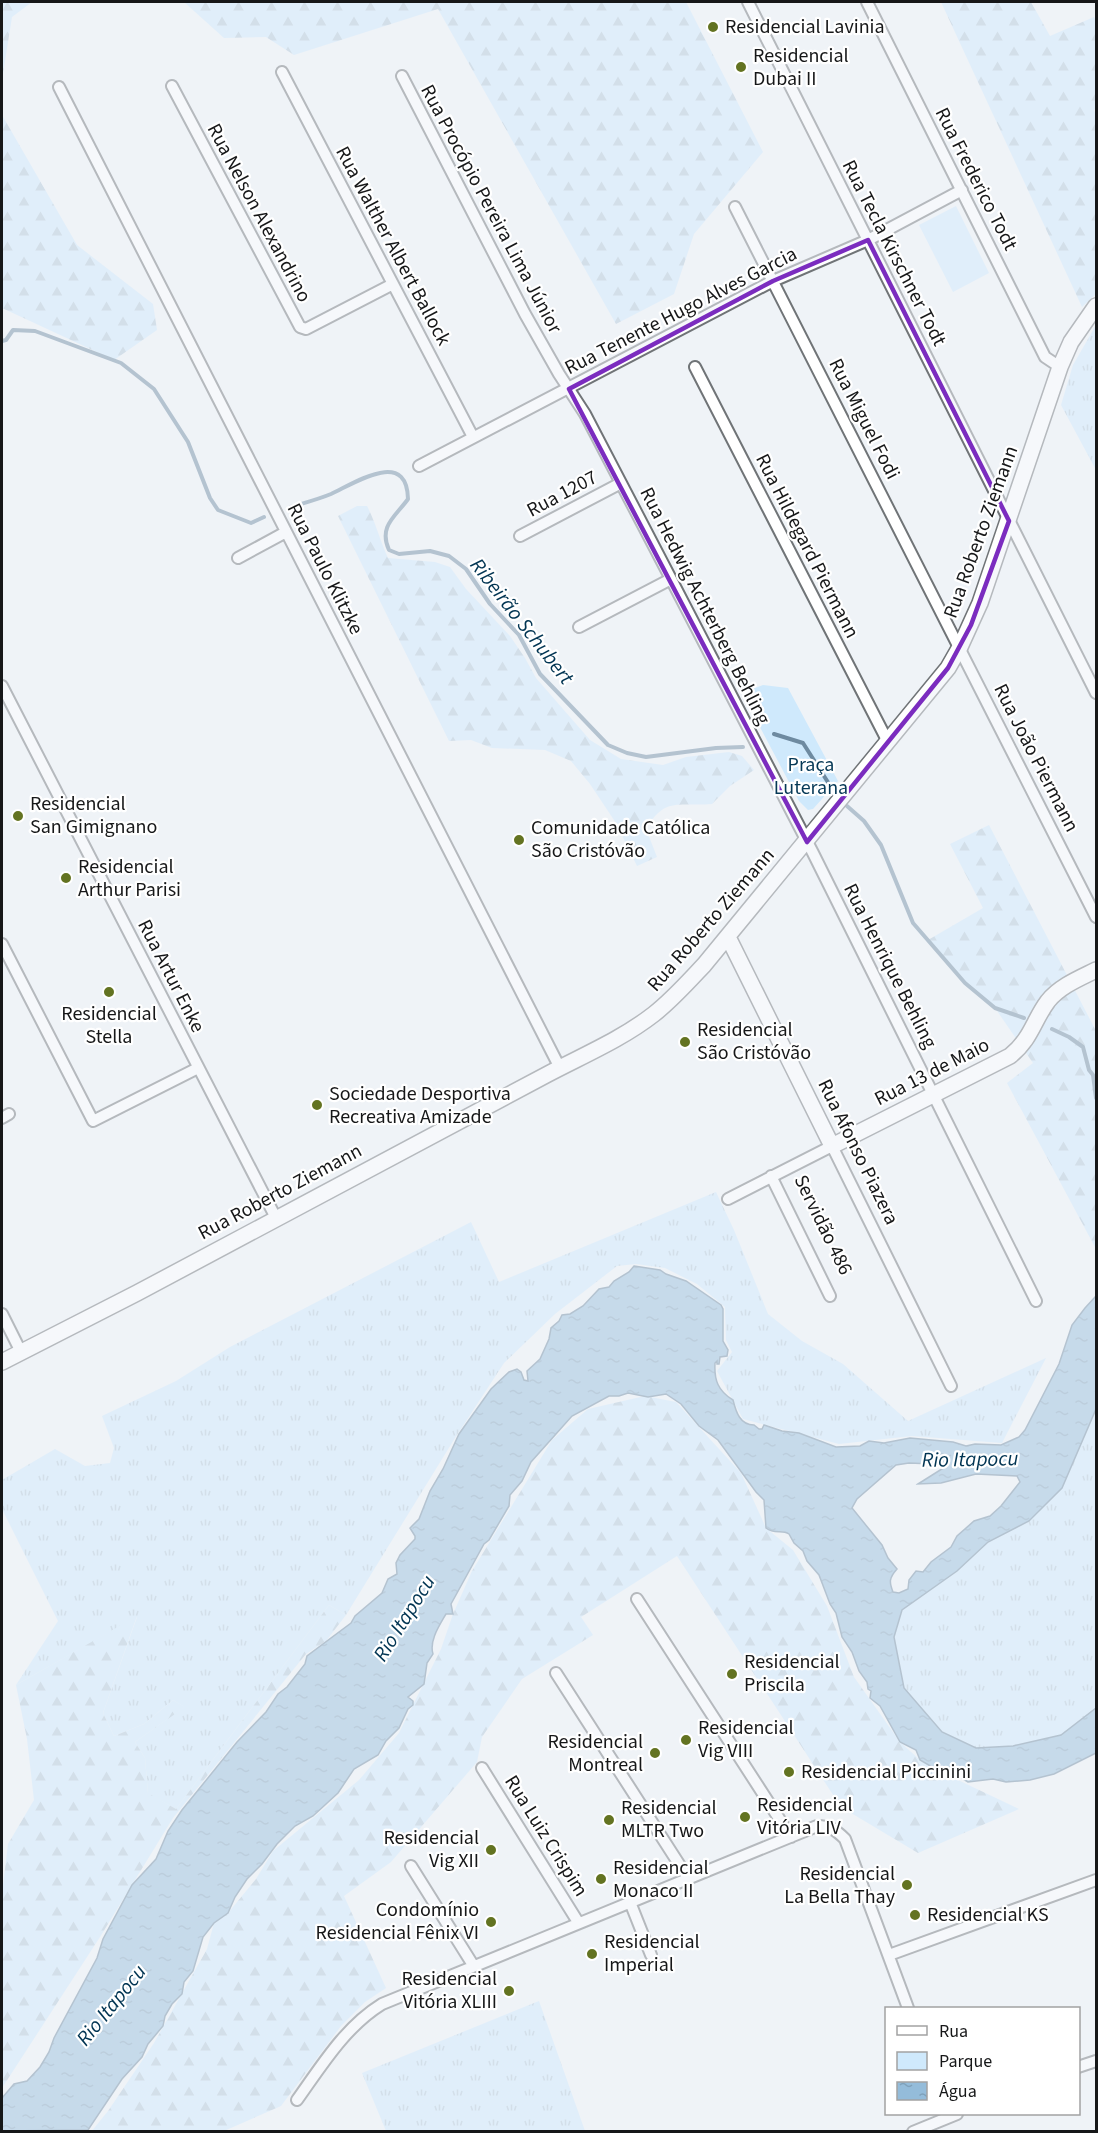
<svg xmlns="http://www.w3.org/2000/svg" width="1098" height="2133" viewBox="0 0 1098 2133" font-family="'Source Sans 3',sans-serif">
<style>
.grass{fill:url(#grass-tufts)}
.forest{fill:url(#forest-firs)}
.park{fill:#cfe9fc}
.water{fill:url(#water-ripples);stroke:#6e8aa0;stroke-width:1.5;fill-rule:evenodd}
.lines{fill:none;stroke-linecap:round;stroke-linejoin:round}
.stream{stroke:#6e8aa0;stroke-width:4}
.minor-casing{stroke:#707477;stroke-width:14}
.secondary-casing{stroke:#707477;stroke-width:18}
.minor{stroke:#fff;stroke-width:10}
.secondary{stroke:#fff;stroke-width:15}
.marked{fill:none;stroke:#7b2cbf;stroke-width:4.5;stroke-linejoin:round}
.poi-dot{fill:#637321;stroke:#fff;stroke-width:2}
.labels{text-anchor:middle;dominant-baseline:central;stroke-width:4.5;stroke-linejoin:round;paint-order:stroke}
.poi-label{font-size:20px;fill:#161718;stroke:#fff;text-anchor:start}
.street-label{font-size:20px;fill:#161718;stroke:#fff}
.park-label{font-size:20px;fill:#053856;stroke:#fff}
.water-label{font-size:21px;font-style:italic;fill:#003452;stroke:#fff}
</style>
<defs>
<pattern id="grass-tufts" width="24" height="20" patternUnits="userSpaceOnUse" patternTransform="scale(1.5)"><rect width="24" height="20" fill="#cfe9fc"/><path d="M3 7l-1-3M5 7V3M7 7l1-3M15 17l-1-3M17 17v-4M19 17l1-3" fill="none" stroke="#b1c7d7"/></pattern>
<pattern id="forest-firs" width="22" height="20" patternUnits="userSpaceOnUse" patternTransform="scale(1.5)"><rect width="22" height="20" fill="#cfe9fc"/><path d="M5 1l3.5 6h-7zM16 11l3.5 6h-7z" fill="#b1c7d7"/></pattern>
<pattern id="water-ripples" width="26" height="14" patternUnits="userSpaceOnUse" patternTransform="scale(1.5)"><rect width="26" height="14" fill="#94bcda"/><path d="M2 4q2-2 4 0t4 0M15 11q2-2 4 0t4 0" fill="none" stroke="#7fa1ba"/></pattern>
</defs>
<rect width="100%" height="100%" fill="#eff3f7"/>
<path class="grass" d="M1096 325V470L1061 405 1073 365Z
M716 1192 734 1230 768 1314 802 1341 843 1364 908 1421 1046 1358 1002 1443 912 1436 839 1444 743 1419 717 1371 732 1352 726 1340 725 1307 697 1284 665 1268 636 1264 617 1266 555 1314 504 1363 455 1438 346 1615 329 1605 176 1809 148 1794 145 1758 135 1742 184 1707 173 1700 144 1724 114 1736 103 1713 137 1617 16 1685 58 1621 2 1509V1480L55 1449 85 1466 110 1463 114 1448 102 1416 176 1381 230 1347 471 1222 499 1282Z
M1096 1409V1708L1061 1735 1013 1746 976 1748 942 1732 904 1688 894 1637 902 1610 957 1571 988 1542 1029 1521 1084 1435Z
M539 2001 585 2131H386L362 2073Z"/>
<path class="forest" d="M2 2H32L12 17 2 80Z
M184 2H686L763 152 694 234 674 294 616 324 438 9 294 55 266 37 224 38Z
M941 2H1031L1050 36 1094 17 1096 21V108L1094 110 1096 115V294L1082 307Z
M2 115 77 245 153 304 157 330 114 360 2 308Z
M357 506H367C376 523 380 541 388 558L435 562 450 567 466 589 510 636 525 658 536 678 590 740 621 759 663 765 686 757 729 752 742 756 754 770 730 786 712 804C679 807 665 796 646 829L657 857 637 866 616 823 590 784 571 761 545 750 492 748 471 740 449 741 338 516Z
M989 825 1096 1031V1249L1007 1083 1033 1063 995 1008 965 983 928 940 983 908 950 844Z
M645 1396 676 1402 741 1473 766 1528 793 1550 827 1606 854 1677 900 1742 920 1760 939 1771 1019 1809 918 1853 841 1807 677 1556 581 1617 593 1635 522 1679 482 1737 477 1762 391 1862 344 1896 386 1988 365 2002 341 2026 281 2106 224 2131 91 2132 108 2111 154 2043 207 1949 214 1923 228 1913 256 1879 273 1851 359 1780 399 1733 441 1649 453 1614 472 1571 552 1440 588 1409Z
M329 1605 346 1615 326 1641 306 1654 173 1818 100 1937 2 2088V1894L8 1844 34 1800 27 1739 16 1685 137 1616 103 1713 114 1736 144 1724 173 1700 185 1707 135 1742 145 1758 148 1793 176 1809Z"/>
<path class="park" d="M956 206 989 273 953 292 919 225Z
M763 685 788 688 838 781 813 809 808 810 799 801 742 693Z"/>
<path class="water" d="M634 1266 660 1270 666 1274 686 1281 721 1305 723 1309V1341L728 1350 727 1356 720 1357 719 1364H717V1361L715 1363C714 1380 718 1391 733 1400 736 1412 740 1425 754 1425L759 1429H762L764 1425 782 1431 799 1433 836 1447 860 1446 869 1441 884 1443 910 1438 953 1442 966 1446 975 1444 1001 1445 1019 1437 1025 1430 1059 1364 1072 1325 1085 1308 1096 1296V1409L1062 1488 1029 1521 988 1542 957 1571 902 1610 894 1637 904 1688 942 1732 976 1748 1013 1746 1061 1735 1096 1708V1753L1054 1774 1030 1780 1006 1782 993 1779 968 1782 956 1775 939 1771 920 1760 916 1750 900 1742 880 1706 870 1698 871 1691 868 1689 867 1682 859 1671 852 1652 842 1637 836 1613 830 1604 819 1575 807 1561 803 1551 794 1543 789 1534C782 1529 775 1535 766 1528L764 1500 756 1492 718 1440 699 1426 681 1404 666 1394 648 1397 628 1393 619 1396H609L572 1416 531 1462 522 1481 510 1495 509 1506 489 1540 484 1544 451 1604 453 1614H446C439 1626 429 1641 433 1654L427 1663 424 1684 408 1697 413 1701V1705L408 1709 399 1728 386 1741 378 1755 354 1769 338 1793 313 1816 295 1826 277 1844 262 1864 247 1879 235 1897 228 1913 214 1923 203 1937 193 1971 184 1982 182 1994 172 2004 165 2016 163 2026 148 2044 142 2057 122 2079 88 2130 2 2131V2098L14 2084 27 2081 40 2067 49 2052 54 2038 97 1958 103 1939 132 1885 156 1859 168 1831 182 1810 237 1742 266 1712 278 1694 287 1687 305 1664 307 1656 351 1623 355 1616 382 1593 388 1579 397 1574 396 1563 400 1555 415 1539V1536L410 1528 419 1519 430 1491 443 1469 459 1434 491 1389 509 1372 517 1369 521 1372 524 1380 528 1381 527 1371 540 1359 549 1339 551 1328 559 1321 562 1315 570 1314 583 1306 599 1289 609 1287 614 1281 629 1272ZM909 1463 933 1464 945 1467 918 1484 941 1483 976 1474 1017 1476 1020 1482 1001 1506 990 1516 974 1521 957 1536 951 1547 931 1562 923 1572 916 1571 909 1580 908 1589 899 1593 893 1592C889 1582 889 1578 897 1569L888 1558 882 1545 852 1508 857 1499 896 1465Z"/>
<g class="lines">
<path class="stream" d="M2 341 6 340 13 330 35 331 121 363 154 389 188 442 210 498 218 510 251 523 264 517
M291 507C304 503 319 499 331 494 355 483 407 448 408 499 396 516 378 526 389 550L399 554 430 551 449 556 466 569 490 604 519 635 540 674 608 745 627 753 646 757 716 748 743 747
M774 734 803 743 831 787
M847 806 864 821 881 845 913 923 965 983 995 1008 1024 1018
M1052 1029 1069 1037 1083 1047 1089 1070 1093 1075 1096 1098"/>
<defs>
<path id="minor" d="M748 2 1096 693
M867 2 1045 357 1060 367
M282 72 473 437
M402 76 525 314 559 374 585 414 671 579 813 853 1036 1301
M172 86 300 327 306 329 393 284
M59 87 560 1068
M735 207 1096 917
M695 367 888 742
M419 466 773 281 868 240 962 190
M520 536 621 483
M238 558 286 532
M579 627 671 579
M2 686 276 1218
M2 944 93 1121 198 1068
M2 1118 9 1114
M771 1176 830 1296
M728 1199 832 1146 951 1386
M2 1314 21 1352
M637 1599 791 1837
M556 1673 688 1878
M482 1768 578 1922
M411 1866 473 1965
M630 1902 651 1955
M889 1955 1096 1880
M1078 2067 1096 2061
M297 2100C322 2065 345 2027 382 2004L817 1826C830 1826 836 1830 845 1839L908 2008
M913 2132 957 2114"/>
<path id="secondary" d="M728 937 832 1146 1010 1056C1032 1038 1033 1021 1048 1001 1060 986 1080 978 1096 970
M2 1362 137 1293 548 1074C584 1055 622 1039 654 1014 672 1000 688 982 704 965L948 668 960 647 980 603 1060 367 1071 342 1096 306"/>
</defs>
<use href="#minor" class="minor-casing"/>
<use href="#secondary" class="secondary-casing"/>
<use href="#minor" class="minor"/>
<use href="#secondary" class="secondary"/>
</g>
<path d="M0 0H1098V2133H0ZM868 240 1009 521 971 625 948 668 807 842 569 389 773 281Z" fill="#eff3f7" fill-opacity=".55" fill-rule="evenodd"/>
<path class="marked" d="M868 240 1009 521 971 625 948 668 807 842 569 389 773 281Z"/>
<g class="poi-dot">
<circle cx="713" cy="27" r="6"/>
<circle cx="741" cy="67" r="6"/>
<circle cx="18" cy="816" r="6"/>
<circle cx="519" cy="840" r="6"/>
<circle cx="66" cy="878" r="6"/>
<circle cx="109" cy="992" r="6"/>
<circle cx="685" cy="1042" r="6"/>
<circle cx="317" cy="1105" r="6"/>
<circle cx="732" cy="1674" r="6"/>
<circle cx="686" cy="1740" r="6"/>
<circle cx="655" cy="1753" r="6"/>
<circle cx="789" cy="1772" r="6"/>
<circle cx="745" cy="1817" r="6"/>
<circle cx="609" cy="1820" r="6"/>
<circle cx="491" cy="1850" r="6"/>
<circle cx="601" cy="1879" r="6"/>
<circle cx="907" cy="1885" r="6"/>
<circle cx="915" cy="1915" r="6"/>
<circle cx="491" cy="1922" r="6"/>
<circle cx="592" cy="1954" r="6"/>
<circle cx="509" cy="1991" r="6"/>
</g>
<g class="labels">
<g class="poi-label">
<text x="725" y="27">Residencial Lavinia</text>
<text x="753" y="56">Residencial<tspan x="753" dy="23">Dubai II</tspan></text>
<text x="30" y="804">Residencial<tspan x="30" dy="23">San Gimignano</tspan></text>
<text x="531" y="828">Comunidade Católica<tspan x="531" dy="23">São Cristóvão</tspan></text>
<text x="78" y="867">Residencial<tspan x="78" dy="23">Arthur Parisi</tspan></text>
<text x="109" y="1014" text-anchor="middle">Residencial<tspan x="109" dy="23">Stella</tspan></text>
<text x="697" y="1030">Residencial<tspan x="697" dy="23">São Cristóvão</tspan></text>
<text x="329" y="1094">Sociedade Desportiva<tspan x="329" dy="23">Recreativa Amizade</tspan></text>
<text x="744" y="1662">Residencial<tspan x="744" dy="23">Priscila</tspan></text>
<text x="698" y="1728">Residencial<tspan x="698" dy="23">Vig VIII</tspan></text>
<text x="643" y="1742" text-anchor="end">Residencial<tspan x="643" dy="23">Montreal</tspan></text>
<text x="801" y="1772">Residencial Piccinini</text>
<text x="757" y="1805">Residencial<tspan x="757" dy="23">Vitória LIV</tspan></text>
<text x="621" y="1808">Residencial<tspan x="621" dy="23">MLTR Two</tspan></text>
<text x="479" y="1838" text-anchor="end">Residencial<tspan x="479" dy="23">Vig XII</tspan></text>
<text x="613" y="1868">Residencial<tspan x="613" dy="23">Monaco II</tspan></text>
<text x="895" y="1874" text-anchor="end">Residencial<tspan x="895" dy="23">La Bella Thay</tspan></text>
<text x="479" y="1910" text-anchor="end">Condomínio<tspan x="479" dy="23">Residencial Fênix VI</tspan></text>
<text x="927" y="1915">Residencial KS</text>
<text x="604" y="1942">Residencial<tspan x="604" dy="23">Imperial</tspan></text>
<text x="497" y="1979" text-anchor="end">Residencial<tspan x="497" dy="23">Vitória XLIII</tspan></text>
</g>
<g class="street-label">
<text transform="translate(976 179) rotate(63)">Rua Frederico Todt</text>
<text transform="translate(491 209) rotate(62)">Rua Procópio Pereira Lima Júnior</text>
<text transform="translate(259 213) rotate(62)">Rua Nelson Alexandrino</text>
<text transform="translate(393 246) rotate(62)">Rua Walther Albert Ballock</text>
<text transform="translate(894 253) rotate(63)">Rua Tecla Kirschner Todt</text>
<text transform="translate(681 311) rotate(-27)">Rua Tenente Hugo Alves Garcia</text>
<text transform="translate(864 419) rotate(63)">Rua Miguel Fodi</text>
<text transform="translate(562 494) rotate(-28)">Rua 1207</text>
<text transform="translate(981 532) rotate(-70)">Rua Roberto Ziemann</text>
<text transform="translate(807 546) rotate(63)">Rua Hildegard Piermann</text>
<text transform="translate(325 569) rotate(63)">Rua Paulo Klitzke</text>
<text transform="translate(705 606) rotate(63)">Rua Hedwig Achterberg Behling</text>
<text transform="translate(1036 758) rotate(63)">Rua João Piermann</text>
<text transform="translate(711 920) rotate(-49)">Rua Roberto Ziemann</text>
<text transform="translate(890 966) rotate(63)">Rua Henrique Behling</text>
<text transform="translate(171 976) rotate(63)">Rua Artur Enke</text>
<text transform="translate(932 1072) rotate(-27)">Rua 13 de Maio</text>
<text transform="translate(858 1152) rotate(64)">Rua Afonso Piazera</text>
<text transform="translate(280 1192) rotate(-28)">Rua Roberto Ziemann</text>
<text transform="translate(823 1225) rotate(64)">Servidão 486</text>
<text transform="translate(546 1836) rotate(58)">Rua Luiz Crispim</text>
</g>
<g class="park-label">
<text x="811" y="765">Praça<tspan x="811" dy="23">Luterana</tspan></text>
</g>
<g class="water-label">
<text transform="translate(522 621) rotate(52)">Ribeirão Schubert</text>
<text transform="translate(970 1459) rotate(-1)">Rio Itapocu</text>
<text transform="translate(404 1618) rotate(-58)">Rio Itapocu</text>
<text transform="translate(111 2005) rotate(-51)">Rio Itapocu</text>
</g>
</g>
<rect width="1098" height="2133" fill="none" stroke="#161718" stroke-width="6"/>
<rect x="885" y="2007" width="195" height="108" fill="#ffffff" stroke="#a2a2a3" stroke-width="1.5"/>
<rect x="897" y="2026" width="30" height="9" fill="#ffffff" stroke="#a2a2a3" stroke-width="1.5"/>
<text x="939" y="2037" font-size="18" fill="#161718">Rua</text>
<rect x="897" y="2052" width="30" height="18" fill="#cfe9fc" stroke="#a2a2a3" stroke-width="1.5"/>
<text x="939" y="2067" font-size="18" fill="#161718">Parque</text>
<rect x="897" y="2082" width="30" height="18" fill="url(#water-ripples)" stroke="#a2a2a3" stroke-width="1.5"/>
<text x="939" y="2097" font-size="18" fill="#161718">Água</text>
</svg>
